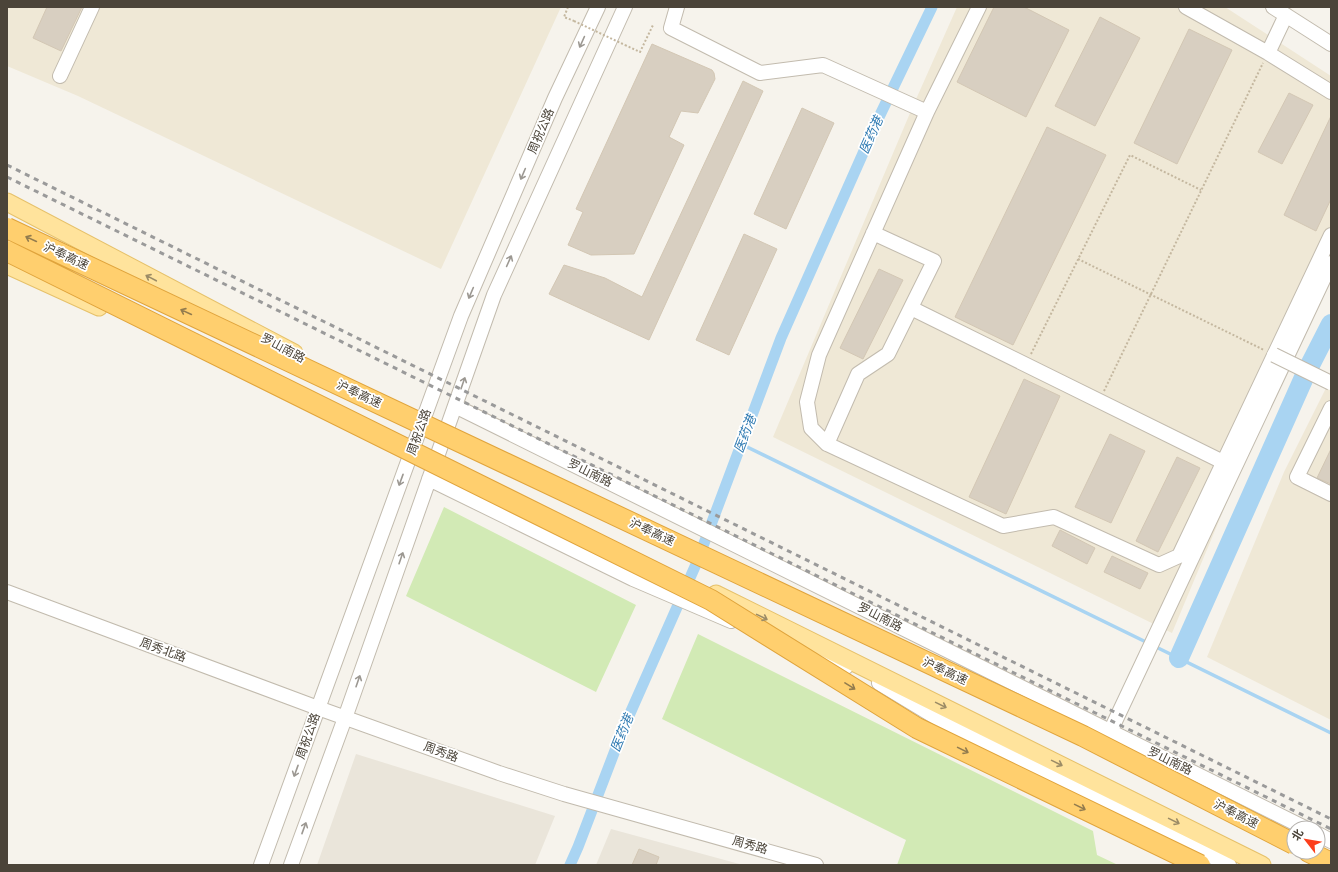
<svg xmlns="http://www.w3.org/2000/svg" width="1338" height="872" viewBox="0 0 1338 872" font-family="'Roboto Condensed','Noto Sans SC',sans-serif">
<style>
.residential{fill:#eae5da}
.education{fill:#efe8d6}
.green{fill:#d2eab5}
.lines{fill:none;stroke-linecap:round;stroke-linejoin:round}
.stream{stroke:#a9d4f2;stroke-width:3.5}
.canal{stroke:#a9d4f2;stroke-width:11}
.river{stroke:#a9d4f2;stroke-width:20}
.building{fill:#d8cfc1;stroke:#d3c7b4}
.minor-casing{stroke:#c2bbae;stroke-width:16}
.major-casing{stroke:#e6c16a;stroke-width:19}
.highway-casing{stroke:#e0a43c;stroke-width:22}
.path{stroke:#c4b79f;stroke-width:2;stroke-dasharray:2 2;stroke-linecap:butt}
.minor{stroke:#fff;stroke-width:14}
.major{stroke:#ffe39c;stroke-width:17}
.highway{stroke:#ffcf6e;stroke-width:20}
.rail{stroke:#9a9a9a;stroke-width:3;stroke-dasharray:5 5;stroke-linecap:butt}
.minor-bridge-casing{stroke:#c2bbae;stroke-width:16;stroke-linecap:butt}
.highway-bridge-casing{stroke:#e0a43c;stroke-width:22;stroke-linecap:butt}
.path-bridge{stroke:#c4b79f;stroke-width:2;stroke-dasharray:2 2;stroke-linecap:butt}
.minor-bridge{stroke:#fff;stroke-width:14}
.highway-bridge{stroke:#ffcf6e;stroke-width:20}
.oneway{stroke:#9c9892}
.oneway2{stroke:#937c4e}
.oneway3{stroke:#9c8c66}
.labels{text-anchor:middle;dominant-baseline:central;stroke-width:3.5;stroke-linejoin:round;paint-order:stroke}
.street-label{font-size:12px;fill:#4b4439;stroke:#fff}
.water-label{font-size:13px;font-style:italic;fill:#2e7ab2;stroke:#fff}
</style>
<rect width="100%" height="100%" fill="#f6f3ec"/>
<path class="residential" d="M356 754 555 816 535 865H317Z
M611 829 743 865H596Z"/>
<path class="education" d="M7 7H561L441 269 78 96 7 66Z
M957 7H1225L1331 76V268L1292 347 1172 633 773 437 913 106Z
M1331 378V720L1207 657 1284 472Z"/>
<path class="green" d="M444 507 636 605 596 692 406 596Z
M698 634 1093 831 1097 855 1118 865H897L906 840 662 719Z"/>
<g class="lines">
<path class="stream" d="M741 444 1148 643
M1154 646 1331 733"/>
<path class="canal" d="M570 865 578 847 624 727 697 562 781 338 880 115 932 7"/>
<path class="river" d="M1179 658 1306 373 1331 324"/>
</g>
<path class="building" d="M47 7H82L61 51 33 38Z
M994 7H1024L1069 30 1026 117 957 82Z
M1100 17 1140 38 1095 126 1055 106Z
M1189 29 1232 50 1177 164 1134 143Z
M652 44 712 70 714 73 715 79 698 113 681 111 669 137 684 145 634 254 591 255 568 245 583 212 576 209Z
M743 81 763 91 649 340 549 294 564 265 605 278 642 297Z
M1289 93 1313 105 1282 164 1258 152Z
M802 108 834 123 786 229 754 214Z
M1331 116V199L1316 231 1284 215Z
M1047 127 1106 155 1013 345 955 317Z
M744 234 777 249 729 355 696 340Z
M879 269 903 280 863 359 840 348Z
M1024 379 1060 396 1006 514 969 497Z
M1110 434 1145 451 1111 523 1075 507Z
M1331 449V484L1317 478Z
M1177 457 1200 468 1158 552 1136 541Z
M1060 530 1095 548 1087 564 1052 546Z
M1112 556 1148 573 1140 589 1104 572Z
M639 849 659 857 656 865H632Z"/>
<g class="lines">
<defs>
<path id="minor" d="M677 7 671 28 760 73 823 65 927 112
M979 7 927 112 819 355 807 402 811 428 827 444 1003 526 1054 517 1159 565 1179 556 1331 235
M1186 7 1268 53 1331 92
M1273 7 1331 44
M1268 53 1286 15
M60 76 92 7
M911 308 1223 462
M455 406 1305 828
M1331 408 1297 477 1331 494
M827 444 858 374 888 354 934 261 873 233
M429 479 633 579 731 621
M7 592 318 708 499 773 564 794 816 865
M801 648 846 667
M879 683 955 729 1229 865
M1110 732 1331 263
M1318 834 1331 841
M261 865 461 316 555 98 598 7
M291 865 345 718 494 295 625 7"/>
<path id="major" d="M7 202 294 353
M7 265 99 307
M716 594 1262 865"/>
<path id="highway" d="M1309 852 1331 863"/>
</defs>
<use href="#minor" class="minor-casing"/>
<use href="#major" class="major-casing"/>
<use href="#highway" class="highway-casing"/>
<path class="path" d="M568 7 564 17 574 21
M625 45 640 52 653 25
M1078 259 1264 350
M1031 354 1130 155 1201 190
M1104 391 1263 63"/>
<use href="#minor" class="minor"/>
<use href="#major" class="major"/>
<use href="#highway" class="highway"/>
<path class="rail" d="M7 165 1331 819
M7 177 1331 829"/>
<defs>
<path id="minor-bridge" d="M1274 355 1331 383"/>
<path id="highway-bridge" d="M7 228 1083 736 1294 844
M7 251 711 600 917 728 1200 865"/>
</defs>
<use href="#minor-bridge" class="minor-bridge-casing"/>
<use href="#highway-bridge" class="highway-bridge-casing"/>
<path class="path-bridge" d="M574 21 625 45"/>
<use href="#minor-bridge" class="minor-bridge"/>
<use href="#highway-bridge" class="highway-bridge"/>
</g>
<defs><path id="oneway-shaft" d="M-6 0H5M1.5-3L5.5 0L1.5 3" fill="none" stroke-width="1.6" stroke-linecap="round" stroke-linejoin="round"/></defs>
<g class="oneway">
<use href="#oneway-shaft" transform="translate(582 42) rotate(114)"/>
<use href="#oneway-shaft" transform="translate(523 174) rotate(113)"/>
<use href="#oneway-shaft" transform="translate(509 261) rotate(-66)"/>
<use href="#oneway-shaft" transform="translate(471 293) rotate(113)"/>
<use href="#oneway-shaft" transform="translate(463 383) rotate(-71)"/>
<use href="#oneway-shaft" transform="translate(401 480) rotate(110)"/>
<use href="#oneway-shaft" transform="translate(401 558) rotate(-71)"/>
<use href="#oneway-shaft" transform="translate(358 681) rotate(-71)"/>
<use href="#oneway-shaft" transform="translate(296 771) rotate(110)"/>
<use href="#oneway-shaft" transform="translate(304 828) rotate(-70)"/>
</g>
<g class="oneway2">
<use href="#oneway-shaft" transform="translate(31 239) rotate(-155)"/>
<use href="#oneway-shaft" transform="translate(186 312) rotate(-155)"/>
<use href="#oneway-shaft" transform="translate(850 686) rotate(32)"/>
<use href="#oneway-shaft" transform="translate(963 750) rotate(26)"/>
<use href="#oneway-shaft" transform="translate(1080 807) rotate(26)"/>
</g>
<g class="oneway3">
<use href="#oneway-shaft" transform="translate(151 278) rotate(-152)"/>
<use href="#oneway-shaft" transform="translate(762 617) rotate(26)"/>
<use href="#oneway-shaft" transform="translate(941 705) rotate(26)"/>
<use href="#oneway-shaft" transform="translate(1057 763) rotate(26)"/>
<use href="#oneway-shaft" transform="translate(1174 821) rotate(26)"/>
</g>
<g class="labels">
<g class="street-label">
<text transform="translate(541 131) rotate(-67)">周祝公路</text>
<text transform="translate(66 256) rotate(25)">沪奉高速</text>
<text transform="translate(283 348) rotate(28)">罗山南路</text>
<text transform="translate(359 394) rotate(25)">沪奉高速</text>
<text transform="translate(419 432) rotate(-70)">周祝公路</text>
<text transform="translate(590 473) rotate(26)">罗山南路</text>
<text transform="translate(652 532) rotate(25)">沪奉高速</text>
<text transform="translate(880 617) rotate(27)">罗山南路</text>
<text transform="translate(163 650) rotate(20)">周秀北路</text>
<text transform="translate(945 671) rotate(25)">沪奉高速</text>
<text transform="translate(308 736) rotate(-70)">周祝公路</text>
<text transform="translate(441 752) rotate(20)">周秀路</text>
<text transform="translate(1170 761) rotate(26)">罗山南路</text>
<text transform="translate(1236 814) rotate(27)">沪奉高速</text>
<text transform="translate(750 845) rotate(16)">周秀路</text>
</g>
<g class="water-label">
<text transform="translate(871 135) rotate(-66)">医药港</text>
<text transform="translate(745 434) rotate(-69)">医药港</text>
<text transform="translate(622 733) rotate(-68)">医药港</text>
</g>
</g>
<rect width="1338" height="872" fill="none" stroke="#4b4439" stroke-width="16"/>
<g transform="translate(1306 840) rotate(301)"><circle r="19" fill="#ffffff" stroke="#b7b4b0"/>
<path d="M0-3L7 15L0 10L-7 15Z" fill="#fc3f1d"/>
<text y="-6" font-size="11" font-weight="bold" text-anchor="middle" fill="#4b4439">北</text>
</g>
</svg>
